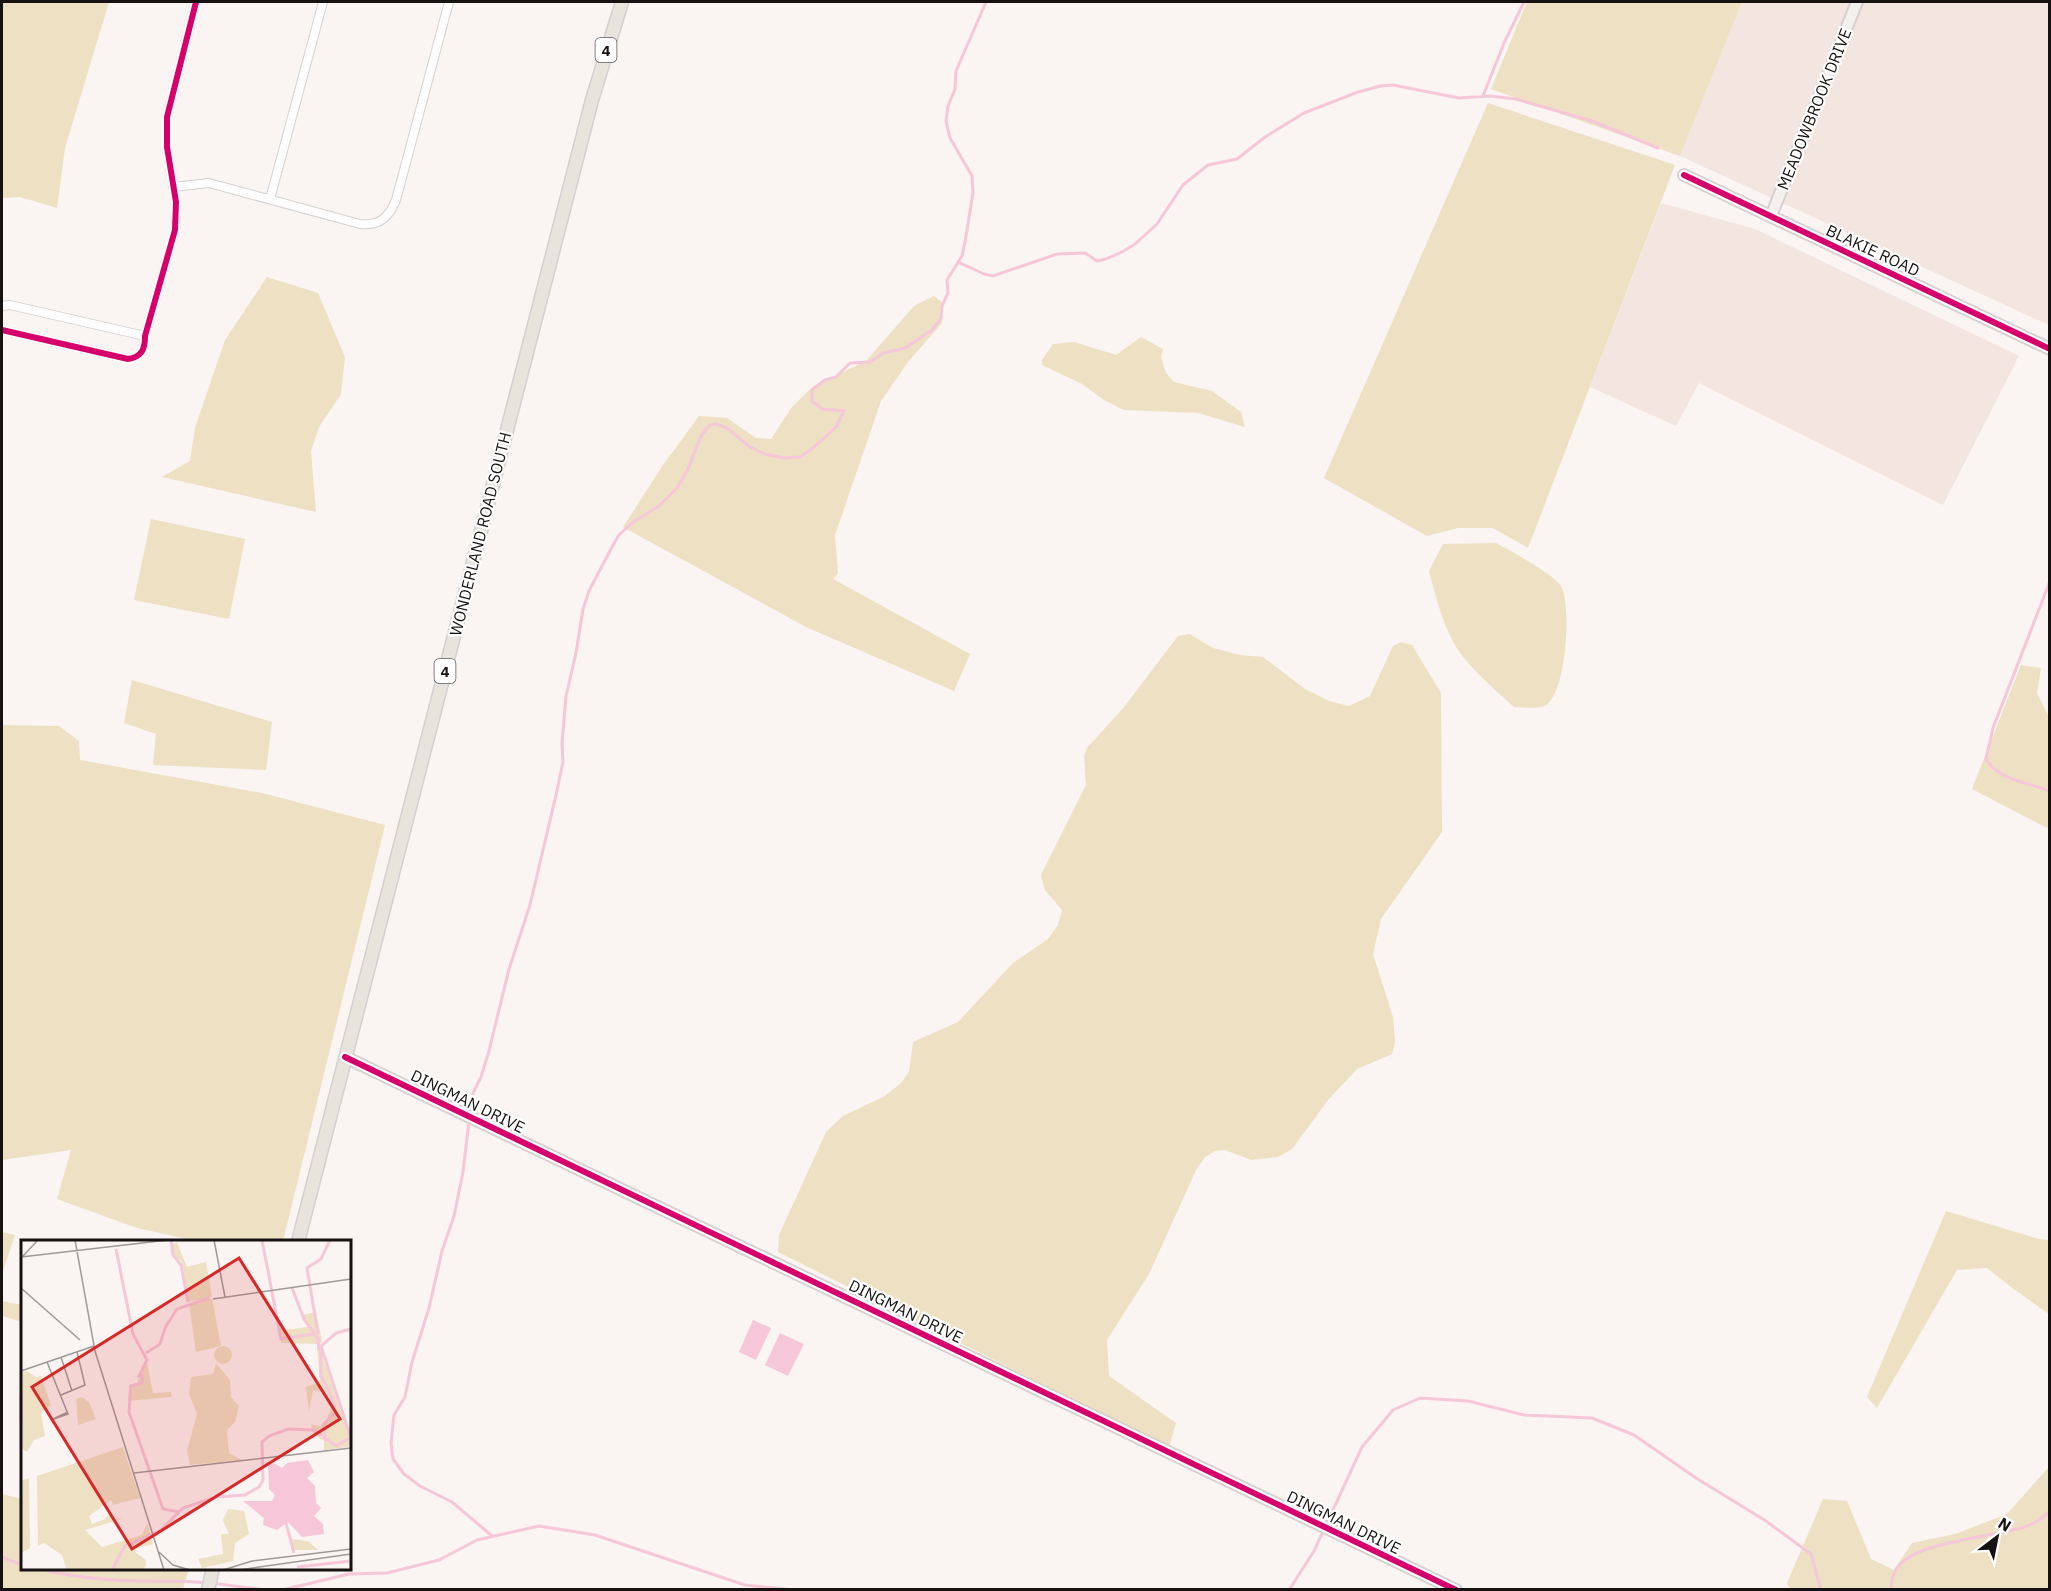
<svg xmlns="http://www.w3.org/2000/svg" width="2051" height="1591" viewBox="0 0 2051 1591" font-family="'IBM Plex Sans',sans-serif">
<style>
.built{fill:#f3e5e0}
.green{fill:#ede0c3}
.water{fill:#f6c6d9}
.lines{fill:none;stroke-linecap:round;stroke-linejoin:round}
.stream{stroke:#f6c6d9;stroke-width:3}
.street-casing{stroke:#d6d1d0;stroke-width:10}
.secondary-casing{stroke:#d6d1d0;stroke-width:14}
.primary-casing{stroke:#d3d0cf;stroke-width:15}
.street{stroke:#fefdfd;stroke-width:8}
.secondary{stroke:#f3f0ed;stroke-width:10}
.primary{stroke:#e9e3dd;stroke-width:12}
.cycleway-casing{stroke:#fff;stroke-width:10}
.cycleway{stroke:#d6006c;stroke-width:6}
.labels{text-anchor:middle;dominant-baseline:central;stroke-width:4.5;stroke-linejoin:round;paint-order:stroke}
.shield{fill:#fff;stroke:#5c5958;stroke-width:1.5}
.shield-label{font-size:15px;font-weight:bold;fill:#161211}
.street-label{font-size:16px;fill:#161211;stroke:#fff}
.inset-river{fill:none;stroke:#f6c6d9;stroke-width:3}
.inset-road{fill:none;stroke:#9f9a98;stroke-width:1.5}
.view{fill:#d62828;fill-opacity:0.15;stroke:#d62828;stroke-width:3}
.inset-edge{fill:none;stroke:#161211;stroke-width:3}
</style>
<rect width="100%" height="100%" fill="#faf4f2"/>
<path class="built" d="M1742 2H2049V325L1680 156Z
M1661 203 1755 229 2019 356 1943 505 1699 383 1676 426 1590 387Z"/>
<path class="green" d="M2 2H109L65 148 57 208 20 197 2 198Z
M1527 2H1742L1680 156 1491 89Z
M1488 103 1675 165 1528 548 1493 528H1458L1427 536 1324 478Z
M267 277 318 293 345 357 341 394 319 427 311 451 316 512 162 477 190 461 195 428 225 340Z
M934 296 943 303 942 323 908 362 881 401 835 535 838 574 833 579 970 654 954 691 806 627 623 527 663 465 699 416 727 418 756 438 771 439 792 407 812 387 866 361 914 306Z
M1141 337 1163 349 1161 357 1166 373 1174 382 1212 391 1241 412 1245 427 1198 413 1124 410 1104 400 1082 384 1042 365V360L1053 344 1074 342 1116 355Z
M151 519 245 539 229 619 134 600Z
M1496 543C1509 550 1555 575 1561 586 1572 605 1566 693 1546 705 1537 710 1523 707 1514 707 1494 689 1474 672 1458 650 1443 627 1436 597 1429 571L1443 544Z
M1190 634 1213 648 1240 655 1263 657 1305 689 1329 701 1349 706 1370 696 1393 646 1401 642 1412 645 1441 693 1442 832 1381 919 1373 954 1393 1017 1395 1042 1392 1054 1357 1069 1328 1100 1292 1149 1278 1157 1251 1160 1225 1150 1215 1151 1205 1157 1196 1170 1149 1274 1107 1340 1109 1376 1176 1423 1169 1447 778 1252 779 1235 826 1132 843 1116 885 1096 901 1083 909 1072 913 1042 958 1022 1013 963 1048 939 1058 925 1062 910 1045 890 1041 875 1086 785 1084 756 1087 748 1125 706 1178 636Z
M2021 665 2041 668 2037 693 2049 717V829L1972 789Z
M132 680 272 722 266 770 153 765 156 734 124 723Z
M2 725 59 726 79 741 80 760 262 793 385 825 283 1241H196L137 1228 57 1199 71 1150 2 1160Z
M1946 1211 2039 1239 2049 1240V1314L2011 1287 1987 1268 1957 1270 1877 1408 1867 1397Z
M2 1232 15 1235 2 1274Z
M2 1301 22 1305V1322L2 1316Z
M2049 1467V1589L1791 1590 1787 1583 1823 1499 1847 1501 1871 1559 1894 1570 1912 1543 1955 1534 2007 1514Z
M2 1494 22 1499V1568L189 1569 183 1589H2Z"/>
<path class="water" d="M753 1320 771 1328 756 1360 739 1352Z
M780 1333 804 1344 788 1376 765 1365Z"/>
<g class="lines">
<path class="stream" d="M1483 96 1504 43 1524 2
M958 262 984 274 993 276 1057 254 1085 253 1097 261 1106 259 1122 252 1135 244 1157 224 1183 185 1208 165 1237 159 1265 137 1304 113 1358 92 1381 86 1393 85 1459 98 1490 96 1516 99 1592 121 1658 148
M2050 581 1993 728 1986 759C2000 781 2027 782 2050 791
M470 1114 473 1093 481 1077 489 1051 509 969 530 905 556 795 563 762 562 743 566 696 576 653 583 609 589 591 613 545 619 535 632 523 659 506 677 488 688 469 701 436 710 425 716 424 727 428 750 447 765 454 784 458 800 457 813 448 836 427 844 411 822 409 812 401V390L825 380 836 377 850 363 870 362 883 353 905 348 932 330 941 318 942 306 948 293 947 280 962 256 965 242 973 193 972 176 950 138 946 121 948 106 955 89 956 71 986 2
M469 1121 463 1172 454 1216 442 1251 429 1308 412 1362 405 1397 394 1415 391 1443 393 1459 404 1474 420 1486 452 1502 492 1536
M2 1557 22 1565
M37 1568C74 1578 111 1581 149 1581 168 1582 186 1580 205 1583
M211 1583 266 1590
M282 1590 349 1574 387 1573 439 1560 477 1540 539 1526 595 1535 745 1585 793 1590
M1289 1590 1314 1551 1362 1447 1393 1410 1420 1398 1468 1401 1524 1415 1592 1418 1634 1435 1696 1478 1766 1521 1811 1554 1821 1590
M1891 1590C1891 1579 1895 1568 1904 1561 1925 1542 1995 1536 2025 1527L2038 1521 2050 1511"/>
<defs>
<path id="street" d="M173 187 209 183 360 224C380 226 389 217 396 200L449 2
M270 199 323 2
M2 306 10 305 145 336
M2 330 128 359C142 357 145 349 145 336L175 230 176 202 167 147V117L196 2"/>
<path id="secondary" d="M1684 175 2050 349
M1771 216 1857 2
M345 1057 1456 1590"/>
<path id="primary" d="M298 1242 592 100 622 2
M208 1590 213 1568"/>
</defs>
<use href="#street" class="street-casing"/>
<use href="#secondary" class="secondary-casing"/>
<use href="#primary" class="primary-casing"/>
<use href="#street" class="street"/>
<use href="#secondary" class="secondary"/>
<use href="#primary" class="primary"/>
<defs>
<path id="cycleway" d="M1684 175 2050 349
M2 330 128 359C142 357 145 349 145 336L175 230 176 202 167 147V117L196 2
M345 1057 1456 1590"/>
</defs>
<use href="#cycleway" class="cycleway-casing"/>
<use href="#cycleway" class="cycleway"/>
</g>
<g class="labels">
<g class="shield">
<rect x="595.5" y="38" width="21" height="24" rx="4.5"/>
<rect x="434.5" y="659" width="21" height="24" rx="4.5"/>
</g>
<g class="shield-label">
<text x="606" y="50">4</text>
<text x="445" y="671">4</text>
</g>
<g class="street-label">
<text transform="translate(1814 109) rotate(-68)">MEADOWBROOK DRIVE</text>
<text transform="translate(1873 250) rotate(25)">BLAKIE ROAD</text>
<text transform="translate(480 534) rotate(-76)">WONDERLAND ROAD SOUTH</text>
<text transform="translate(468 1101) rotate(26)">DINGMAN DRIVE</text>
<text transform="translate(906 1311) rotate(26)">DINGMAN DRIVE</text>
<text transform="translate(1344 1522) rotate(26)">DINGMAN DRIVE</text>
</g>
</g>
<g transform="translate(21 1240)">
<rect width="330" height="330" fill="#faf4f2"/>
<path d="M156 3 166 27 185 22 191 57 167 62 161 22 152 14 151 4ZM191 58 200 106 175 112 168 64ZM295 72 301 101 298 106 330 200 327 207 303 210V201L292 195 290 184 302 187 311 167 305 153 292 150 288 171 285 147 299 142 296 104 260 103 258 87 264 90 287 87 281 75ZM193 115a9 9 0 1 1 18 0a9 9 0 1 1-18 0ZM125 118 132 153 150 152 151 157 107 161 108 145 116 143ZM195 123 209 140 210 157 218 166 214 182 206 190 208 213 221 220 169 225 166 210 176 174 168 154 170 137 192 134ZM6 131 15 137 20 136 30 165 20 173 24 196 13 200 6 212 0 208V133ZM61 157 68 162 75 179 57 185 55 159ZM102 207 119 258 92 265 90 260 68 276 71 284 84 279 90 272 92 279 103 278 64 290 81 307 121 295 126 283 132 304 116 308 114 312 125 320V325L122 330H46L41 315 23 303 17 306 16 236ZM8 238 9 308 0 313V241ZM207 269 223 271 228 294 214 303 212 321 181 328 177 319 202 314 200 294H208L202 280ZM271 299 287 301 297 310H273Z" fill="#ede0c3"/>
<path d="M287 220 293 232 286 238 294 246 295 263 300 268 293 276 302 284 303 294 281 297 267 282 256 290 242 285 243 278 222 261H251L254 255 248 249 247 225 253 223 261 228 266 223Z" fill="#f6c6d9"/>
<path class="inset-river" d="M150 0 152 15 160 25 167 62M241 0 260 99 292 94M95 9 112 94 126 120 118 136H122L121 143 110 146 108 172 142 269 158 272M271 48 283 79 297 99 298 110M330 89 315 93 300 106 330 198M297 94 286 28 300 19 309 0M300 108V136L314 164V173L302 185 305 201M125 113 139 104 144 88 156 69 188 58M0 156V180M265 283 273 313M276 327 330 321M91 330 104 306 139 291 162 268 195 257 224 255 238 247 242 240 241 202 248 196 267 189 293 190 315 206 329 198"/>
<path class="inset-road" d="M54 0 74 111 143 330M193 0 204 57M2 16 17 0M0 17 147 0M0 48 59 100M192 59 330 39M40 117 51 151M26 122 47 174 30 180 47 172M0 131 73 106M40 155 64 145 56 112M113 233 330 208M138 312 152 325 169 330M202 330 231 321 330 309M218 330 330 314"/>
<path class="view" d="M218 18 319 179 111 309 11 147Z"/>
<rect width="330" height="330" class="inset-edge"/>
</g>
<rect width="2051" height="1591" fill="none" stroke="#161211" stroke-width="6"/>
<g transform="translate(1997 1537) rotate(32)" stroke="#ffffff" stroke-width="4.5" paint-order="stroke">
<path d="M0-4.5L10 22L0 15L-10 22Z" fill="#161211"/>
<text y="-9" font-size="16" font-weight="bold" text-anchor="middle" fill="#161211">N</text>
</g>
</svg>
